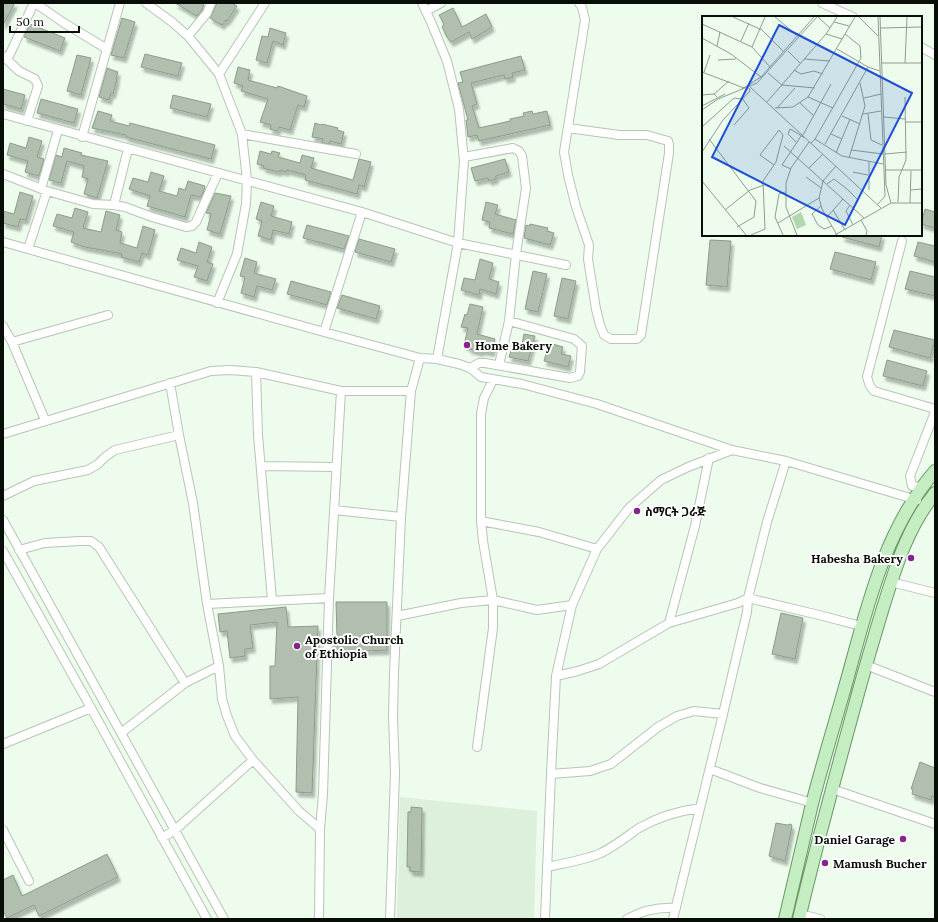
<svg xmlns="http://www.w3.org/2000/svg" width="938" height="922" viewBox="0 0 938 922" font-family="Lora,'Noto Sans Ethiopic',serif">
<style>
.built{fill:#ddf0db}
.building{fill:#b1bfaf;stroke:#8d9b8c;filter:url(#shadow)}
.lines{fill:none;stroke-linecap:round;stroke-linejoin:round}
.minor-casing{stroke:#b7c5b6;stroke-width:10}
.primary-casing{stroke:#699766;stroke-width:14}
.minor{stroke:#fff;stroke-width:8}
.primary{stroke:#c4edc1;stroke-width:12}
.poi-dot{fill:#83248f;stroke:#fff;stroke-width:1.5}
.labels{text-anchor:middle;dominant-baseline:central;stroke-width:4;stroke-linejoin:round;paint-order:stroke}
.poi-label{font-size:12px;font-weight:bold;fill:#080d08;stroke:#fff;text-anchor:start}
.inset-road{fill:none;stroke:#919c91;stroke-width:1}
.view{fill:#1d4ed8;fill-opacity:0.15;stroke:#1d4ed8;stroke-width:2}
.inset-edge{fill:none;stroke:#080d08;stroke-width:2}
</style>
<defs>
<filter id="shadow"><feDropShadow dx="2.5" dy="4.5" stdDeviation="1" flood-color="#0004"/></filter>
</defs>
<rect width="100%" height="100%" fill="#edfcec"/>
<path class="built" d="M400 797 537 811 534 919H397Z"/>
<path class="building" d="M3 3H15L3 25Z
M175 3H201L204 5 202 10 197 16Z
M217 3H232L237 6 227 21 226 20 222 25 210 18Z
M453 8 462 27 486 14 492 27 472 39 469 32 451 42 447 37 442 27 444 24 439 15Z
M122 18 135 22 124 58 111 55Z
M30 24 65 38 60 51 24 37Z
M270 28 286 33 283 45 273 41 267 63 256 60 262 36 268 37Z
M145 54 182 63 178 76 141 67Z
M77 55 91 58 81 95 67 91Z
M521 56 525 70 512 73 513 77 505 79 504 75 471 83 477 104 472 106 479 128 510 121V119L524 116 523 113 532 111 533 114 547 111 550 125 479 141 477 135 468 137 466 120H468L458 83 463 82 460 72Z
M238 67 250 70 248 80 277 88 278 86 307 96 304 107 298 105 290 130 279 127 277 131 270 129 271 125 260 122 268 99 241 91 243 86 234 83Z
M107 68 118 72 116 78 117 79 113 94 111 93 109 100 99 97Z
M3 89 25 95 21 109 3 104Z
M173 95 211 104 207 117 170 108Z
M41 99 78 109 74 123 37 113Z
M98 111 112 115 110 121 129 126 130 123 215 145 211 159 126 137V135L92 128Z
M315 123 321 125 322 124 338 128 337 130 344 132 341 144 330 141 329 144 322 143 323 139 312 137Z
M29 137 42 141 37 157 44 159 39 176 25 172 28 161 7 155 10 143 26 148Z
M64 148 82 153 81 155 108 161 97 198 84 194 88 179 82 177 84 166 67 161 61 183 49 180 56 155 62 157Z
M260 151 271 154 272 151 280 153 278 157 300 163 302 155 314 158 311 168 353 180 359 159 371 162 364 187 359 185 357 194 305 180 306 175 287 170 286 172 280 170 279 172 263 168 264 166 257 164Z
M505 159 509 172 496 176V179L489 181 488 178 475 181 471 168Z
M151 172 164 176 159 191 177 196 179 188 185 190 188 181 205 186 204 190 201 197 191 195 185 217 147 206 150 196 129 189 133 178 148 182Z
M20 192 33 196 26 220 20 219 18 227 3 223V211L14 214Z
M215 193 231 196 220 234 207 230 211 214 206 213Z
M261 202 274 206 271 216 292 222 289 234 273 230 271 240 258 236 262 221 256 219Z
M486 202 498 205 495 214 516 220 513 234 489 228 490 222 482 220Z
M75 208 88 212 83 228 101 232 106 211 120 215 116 230 122 232 120 243 137 248 143 226 155 230 148 255 142 253 139 262 121 257 122 254 85 247 71 242 74 232 53 226 57 214 72 218Z
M925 209 935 212V228L921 224Z
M530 224 548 228 547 231 554 233 550 245 524 238 526 225 529 226Z
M307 225 349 236 344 249 303 238Z
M843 235H882L879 247 842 237Z
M359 239 395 249 391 262 355 252Z
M710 240 731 241 727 287 706 285Z
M199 242 212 247 207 262 213 264 207 281 194 277 198 266 177 260 181 248 196 253Z
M918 242 935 246V262L914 256Z
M835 252 876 262 871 280 830 269Z
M245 258 257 262 254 273 276 279 272 290 257 286 254 297 241 293 245 277 240 276Z
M480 259 493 263 489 279 499 282 496 294 480 289 479 295 461 290 464 278 475 280Z
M533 271 547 274 538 312 525 309Z
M910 271 935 277V296L905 289Z
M562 278 576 281 568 319 554 316Z
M291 281 331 292 327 305 287 294Z
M342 295 380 306 376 319 337 308Z
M470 304 483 307 477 334 495 339 492 352 481 350V352L469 349V347L464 345 468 328 461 327 465 314 467 315Z
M894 330 935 340 930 358 889 347Z
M524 334 535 336 528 361 509 357 514 342 522 344Z
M549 343 563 347 561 354 571 356 568 367 544 361Z
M887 360 927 371 923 386 883 376Z
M336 602H387V650L334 652V636H337Z
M286 607 288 627 318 626 312 793 296 792 298 697 270 699V666H275L277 622 250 625 253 648 245 649V656L230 658 227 631 220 632 218 614Z
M781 613 803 618 795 659 772 654Z
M920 762 935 768V797L932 796 931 800 912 794 913 789H911Z
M411 807 422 808 421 872 410 871V867H407L408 812H411Z
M776 823 787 825 791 824 792 826 785 861 769 856Z
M107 854 118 877 39 916 34 905 7 918 3 910V880L13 875 22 896Z"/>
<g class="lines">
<defs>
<path id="minor" d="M35 3 64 23 107 49
M146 3 172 22 188 36 219 74 242 134 247 180 246 204 237 254 217 303
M422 3 431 22 447 61 459 109 464 161 458 243 437 359
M822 3 853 17
M426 11 441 3
M188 36 207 13 211 3
M921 47 935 55
M3 56 19 71 35 79 38 86 27 121
M7 60 34 3
M219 74 265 3
M3 114 362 212 458 243 566 265
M568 128 619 135H647L668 141 669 145V153L641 335 637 339H611L604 335 600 325 596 309 588 259 589 245 576 207 568 175 564 152 585 20 582 7 579 3
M242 134 356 154
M82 137 120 3
M464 157 513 148 519 151 522 156 526 188 516 254 509 321 499 365
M3 174 47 191 93 204 114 205 125 207 152 217 186 227 192 226 196 222 218 173
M41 189 58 130
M114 205 128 149
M902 241 867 377 870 386 874 391 935 409
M3 242 324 332 420 358 437 359 459 364 470 368 481 377 522 384 597 404 732 450 786 461 917 500
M28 249 47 191
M3 326 12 342 45 420
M324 332 362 212
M12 342 108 315
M470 368 479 363H485L570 378 578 376 580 372 582 346 574 339 509 321
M256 372 258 435 272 600
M170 383 179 435 193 503 207 604 219 666 222 699 227 716 235 736 253 760 299 811 320 829
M3 434 211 371 230 370 256 372 341 391H411L420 358
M261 466 336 467
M921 487 912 486 910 476 935 412
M3 496 34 481 88 470 98 464 105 457 115 450 179 435
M334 510 401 517
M3 520 224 919
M481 521 539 532 597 549
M19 550 45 543 80 541H91L99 547 185 683
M3 551 91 708 207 919
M891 582 935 593
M207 604 329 598
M397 616 461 603 493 600 537 610 572 605
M669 623 695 526 709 458
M866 665 935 692
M556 676 578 671 599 664 669 623 738 603 748 598 819 615 861 626
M121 733 185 683 219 666
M3 744 91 708
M477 747 493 628V600L483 541 481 521V414L484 398 493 380
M710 769 760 788 813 803
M551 774 590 771 611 764 658 727 677 716 694 711 723 714
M832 789 935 824
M3 830 29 881
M162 838 175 830 253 760
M547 867C562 864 588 859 601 853 615 846 626 837 639 828 658 817 678 811 700 808
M800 914 820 919
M319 919 320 829 323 794 329 598 341 391
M390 919 395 773 393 717 394 673 401 517 411 391
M545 919 551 774 556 676 572 605 597 549 629 508 661 480 688 467 732 450
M627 919C643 910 658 907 676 908
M673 919 723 714 747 612 748 598 767 522 786 461"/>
<path id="primary" d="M785 919C794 881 803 842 812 804 822 765 834 726 845 687 866 612 883 531 935 471
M799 919C816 846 836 774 856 701 864 671 873 641 882 611 895 569 907 528 935 493"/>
</defs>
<use href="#minor" class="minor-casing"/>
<use href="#primary" class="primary-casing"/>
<use href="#minor" class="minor"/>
<use href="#primary" class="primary"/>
</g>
<g class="poi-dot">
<circle cx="467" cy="345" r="4"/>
<circle cx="637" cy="511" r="4"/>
<circle cx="911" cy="558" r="4"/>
<circle cx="297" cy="646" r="4"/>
<circle cx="903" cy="839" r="4"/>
<circle cx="825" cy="863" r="4"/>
</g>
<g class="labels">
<g class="poi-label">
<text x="475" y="345">Home Bakery</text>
<text x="645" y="511">ስማርት ጋራጅ</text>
<text x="903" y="558" text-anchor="end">Habesha Bakery</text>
<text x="305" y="639">Apostolic Church<tspan x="305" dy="14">of Ethiopia</tspan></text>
<text x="895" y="839" text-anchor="end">Daniel Garage</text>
<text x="833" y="863">Mamush Bucher</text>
</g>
</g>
<g transform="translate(702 16)">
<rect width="220" height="220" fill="#edfcec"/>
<path d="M99 196 104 209 95 213 90 201Z" fill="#b0d7ad"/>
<path class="inset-road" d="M31 1 60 14 82 36M73 1 96 20M116 1 128 12M157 1 176 20M176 1 183 180 176 188M178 1 184 169 189 187M132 6 147 10M0 8 50 31 68 51M179 12 220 11M124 18 140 23M0 22 29 38 59 61M39 25 47 7M15 30 18 16M50 31 63 1M135 33 166 51 178 55M86 35 98 47M102 43 128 45M16 44 34 43M180 47H220M203 47 205 1M92 54 99 58 112 55 121 58M0 56 42 72M2 56 8 39M66 57 80 69 113 72M48 71 179 192M40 73 59 61 112 1M12 78 27 65M0 79 12 78 15 81M106 81 131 92M162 82 179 78M65 86 124 18 135 1M98 87 112 100M0 90 23 78M73 92 91 91 106 81 153 1M75 92 93 72M0 94 16 83 55 67 115 1M161 98 179 95M166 98 169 124 180 129M140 100 158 108M182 101 203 103M204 106H220M32 109 47 92 40 82M0 111 32 82 39 83M129 118 140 123M101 119 129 68M7 123 54 185 52 201 35 211M113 123 159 42 158 30 143 18M94 126 86 118 88 113 103 122M109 127 113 123 140 140 181 148M123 128 166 51M82 130 162 202M149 134 181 138M0 136 21 104 48 75 47 72M134 137 148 103M183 138 205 136M147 142 163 90 158 67M134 150 121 165 117 182 120 193 135 219M107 152 121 138M89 153 80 149 99 120M184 154H220M151 156 166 159M104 161 119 172M0 165 44 219M125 168 132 163 145 173 156 184 151 192M167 174V145M208 174 220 173M196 186 197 161 204 144 203 81M208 187 209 155M148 189 144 195 151 209M119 190 110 198 116 209 122 213 130 210M23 194 48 174 62 169M131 194 143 214M125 201 141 183M159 204 165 215 164 219M76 207 117 182M49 219 63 213 61 165 74 146 75 142 81 119 77 114 58 139 72 149M81 219 73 201 77 178 83 176M95 219 84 191V167L89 152 107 126M133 219 189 187H220"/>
<path class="view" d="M77 9 210 77 143 209 10 141Z"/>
<rect width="220" height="220" class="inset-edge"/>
</g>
<rect width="938" height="922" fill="none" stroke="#080d08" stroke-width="8"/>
<path d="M10 26v6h69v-6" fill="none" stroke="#080d08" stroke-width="2"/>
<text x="16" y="26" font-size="12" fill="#080d08" stroke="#ffffff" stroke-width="3" paint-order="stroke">50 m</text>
</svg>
